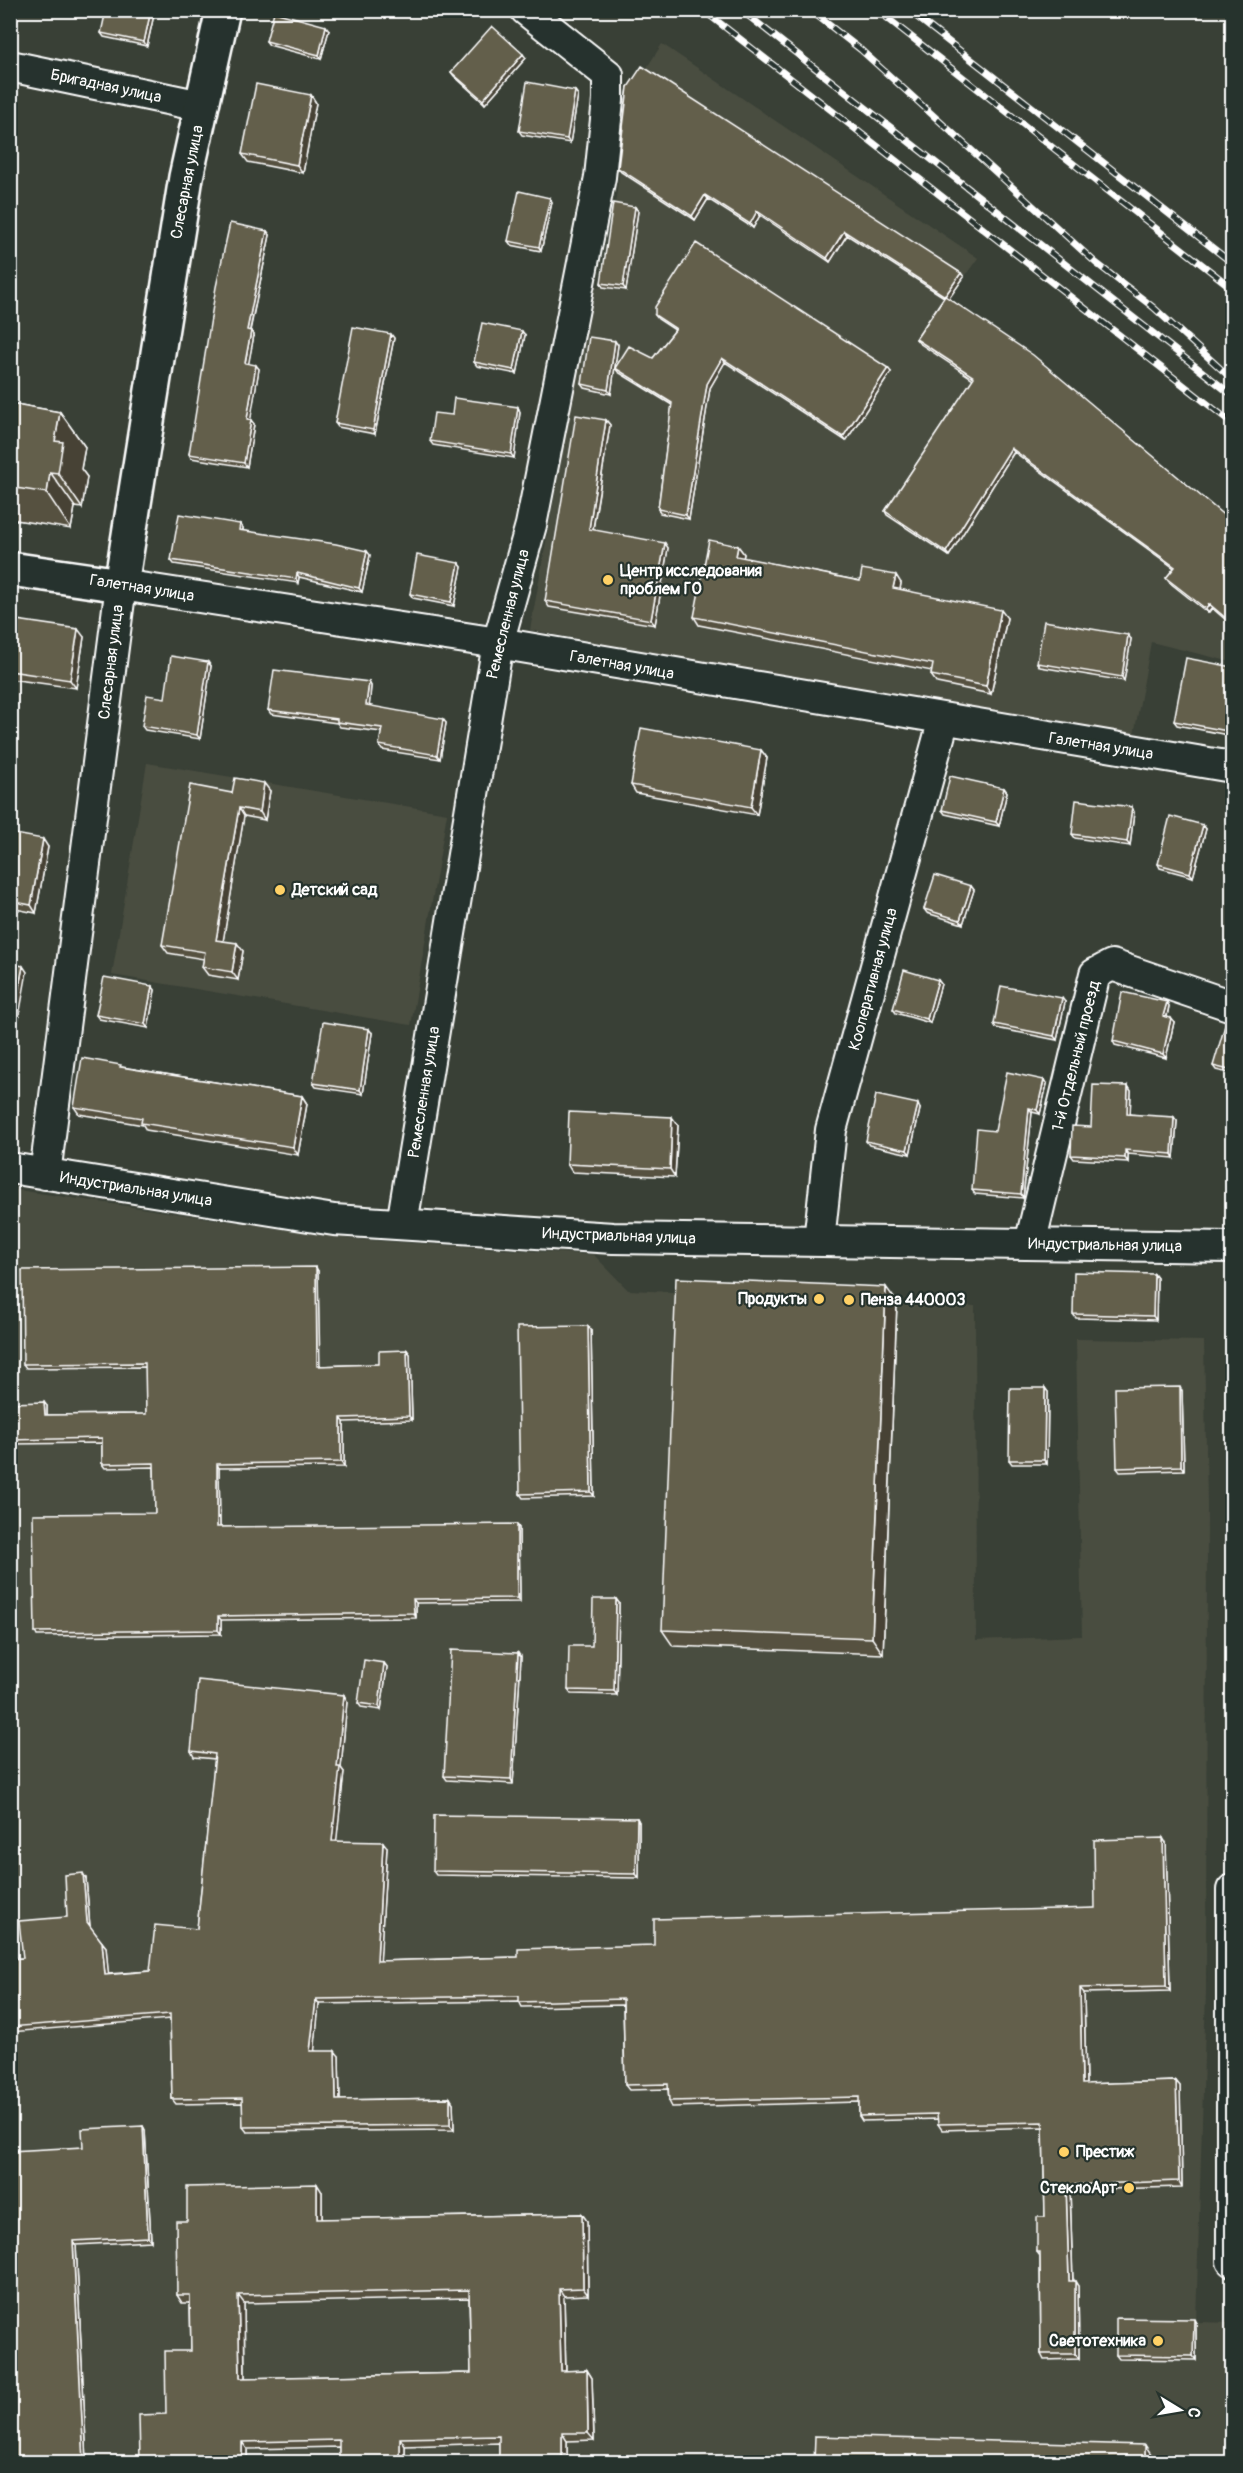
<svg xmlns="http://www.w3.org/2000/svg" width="1243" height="2473" viewBox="0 0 1243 2473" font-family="Pangolin,sans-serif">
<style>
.built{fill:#4a4d41}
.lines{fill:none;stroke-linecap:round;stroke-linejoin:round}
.minor-casing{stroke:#fff;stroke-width:34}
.tertiary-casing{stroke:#fff;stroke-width:38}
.minor{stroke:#26332d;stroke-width:30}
.tertiary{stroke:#26332d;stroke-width:33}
.rail-casing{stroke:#fff;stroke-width:7}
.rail{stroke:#26332d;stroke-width:4.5;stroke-dasharray:14;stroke-linecap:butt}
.wall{fill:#565141;stroke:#fff;stroke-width:1.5;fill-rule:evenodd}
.shaded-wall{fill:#464235;stroke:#fff;stroke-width:1.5}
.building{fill:#645e4c;stroke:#fff;stroke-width:1.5;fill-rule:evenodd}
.poi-dot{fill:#ffd166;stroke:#26332d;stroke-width:2}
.labels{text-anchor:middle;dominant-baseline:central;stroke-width:4.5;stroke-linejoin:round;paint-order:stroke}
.street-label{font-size:16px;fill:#fff;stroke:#26332d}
.poi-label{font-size:16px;font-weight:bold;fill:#fff;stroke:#26332d;text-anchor:start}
</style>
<rect width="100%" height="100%" fill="#394036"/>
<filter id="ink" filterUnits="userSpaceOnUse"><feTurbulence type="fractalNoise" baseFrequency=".0167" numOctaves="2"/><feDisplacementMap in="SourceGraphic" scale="12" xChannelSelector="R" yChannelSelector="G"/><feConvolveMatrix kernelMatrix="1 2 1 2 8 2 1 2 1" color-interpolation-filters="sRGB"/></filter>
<g filter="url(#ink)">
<path class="built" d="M662 44 978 258 948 299 1232 524V662L1151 642 1133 740 530 630 593 286 604 287 630 94Z
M147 763 447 813 411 1025 112 975Z
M11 1189 350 1239 594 1255 628 1290 975 1306 976 1640 1082 1636 1076 1339 1204 1341 1207 1504 1206 1990 1196 2322 1232 2323V2462H11Z"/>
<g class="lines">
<defs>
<path id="minor" d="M10 66 201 106
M10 1168 334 1220 613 1238 1232 1247
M45 1174 121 585 498 643 1232 767
M402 1224 498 643 531 525 600 177 608 100V75L526 10
M819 1241 831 1130 944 719
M1030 1244 1095 974 1112 965 1232 1006
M1232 1890V2261"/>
<path id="tertiary" d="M10 569 121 585 186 177 223 10"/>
</defs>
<use href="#minor" class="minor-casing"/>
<use href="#tertiary" class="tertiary-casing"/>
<use href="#minor" class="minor"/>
<use href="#tertiary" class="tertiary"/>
<defs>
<path id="rail" d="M703 10 1232 423
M741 10 1232 395
M810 10 861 50 1096 263 1153 307 1232 379
M877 10 1232 288
M908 10 1232 263"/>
</defs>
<use href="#rail" class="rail-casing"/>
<use href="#rail" class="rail"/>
</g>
<path class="wall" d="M10 10H18L16 21 10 20Z
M155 10 147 46 104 37 101 33Z
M329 30 321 59 269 45 266 41Z
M526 58 485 104 454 76 451 72Z
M628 87 961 273 964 277 949 298 1233 523V626L1212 608 1208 613 1169 582 1166 578 1174 568 1014 452 949 556 887 515 885 511 973 379 919 343 916 339 944 297 847 235 830 262 760 215 753 228 708 199 695 220 621 172 618 168Z
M575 91 578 95 570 143 522 135 519 131Z
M311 95 316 103 303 173 248 162 242 154Z
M550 198 552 202 541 251 511 245 508 241Z
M635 207 638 211 626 290 603 287 601 283Z
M267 231 270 235 250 331 254 335 248 364 259 369 250 420 254 424 247 467 191 458 189 454Z
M655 315 891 372 846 441 725 362 710 388 689 519 660 513 658 509 672 405 618 372 615 368 653 358 675 330 658 319Z
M525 335 517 374 477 366 474 362Z
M394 338 375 434 338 427 335 423Z
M618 345 611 394 585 388 582 384Z
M10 403 60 412 85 447 81 469 87 477 82 508 75 507 71 529 10 519Z
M518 407 520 412 514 458 433 445 430 441 452 415Z
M606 420 610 425 593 530 668 548 655 625 549 607 545 601Z
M240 524 243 528V531L370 555 362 592 299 577 298 583 174 564 171 560Z
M738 546 744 554 743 558 860 581 901 583 900 589 1007 618 991 694 937 683 931 675 932 671 699 625 694 617Z
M459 563 462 567 454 606 413 598 410 594Z
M10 619 84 637 76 688 10 679Z
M1131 639 1124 681 1040 667 1037 663Z
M211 666 200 739 145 730 142 726 165 698Z
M1233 667V736L1177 725 1174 721Z
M369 682 371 686 369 706 446 723 440 759 382 750 379 745 382 732 340 727 337 723 271 714 268 710Z
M761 750 767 758 757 815 636 793 631 785Z
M1004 788 1007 792 999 826 945 814 942 810Z
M270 791 265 820 244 816 223 941 243 951 238 980 208 975 202 967 204 959 168 953 162 945 232 793Z
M1132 807 1134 812 1130 846 1075 838 1072 834Z
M1203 825 1206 829 1193 877 1160 868 1158 864Z
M10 833 48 847 36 913 10 908Z
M971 886 974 890 963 924 927 913 924 909Z
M938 980 941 984 930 1023 896 1013 893 1009Z
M152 986 155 990 148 1028 99 1019 96 1015Z
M1065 1002 1057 1040 996 1028 994 1024Z
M1167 1002 1169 1006 1167 1017 1174 1022 1166 1058 1115 1045 1113 1041Z
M1233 1025V1074L1216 1070 1213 1066Z
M372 1033 363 1094 316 1087 313 1083Z
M122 1067 302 1096 307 1104 298 1155 146 1130 143 1125 79 1114 74 1107Z
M1047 1084 1040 1114 1032 1112 1023 1198 975 1194 972 1190 995 1131Z
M1128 1086 1131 1091 1130 1114 1177 1121 1174 1158 1128 1154V1162L1074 1159 1071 1155 1091 1127Z
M920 1109 910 1154 869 1145 866 1141Z
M678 1125 675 1177 572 1172 567 1164Z
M318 1271 319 1366 379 1364 407 1350 410 1354 412 1420 344 1422V1467L219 1468 220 1527 519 1528 520 1602 416 1603V1618L221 1620V1634L37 1636 35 1632 155 1513 154 1467 105 1468 102 1464V1443L10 1444V1403L47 1406V1415L146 1414V1367L26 1368 23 1364Z
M1154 1274 1157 1278 1156 1320 1076 1318 1073 1314Z
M897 1302 883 1654 673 1646 662 1630Z
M588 1326 591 1330 594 1496 523 1498 520 1494Z
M1045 1388 1048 1392 1047 1464H1012L1009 1460Z
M1182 1391 1184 1470 1120 1472 1117 1468Z
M616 1599 619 1603 617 1695 571 1694 568 1690 592 1646Z
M521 1657 513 1784 447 1780 444 1776Z
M384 1663 387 1667 381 1710 361 1707 358 1703Z
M344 1695 347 1701 341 1768 344 1772 336 1841 387 1847 380 1961 518 1957 1095 1908 1166 1843 1170 1991 1084 1993 1086 2084 1176 2081 1180 2086 1182 2187 1070 2190 1073 2281 1078 2286 1079 2359 1044 2360 1041 2354 1040 2256 1037 2252 1045 2217 1043 2127 942 2130 938 2124V2119L862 2121 859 2116V2102L672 2107 669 2101 668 2089 629 2090 625 2085 623 2005 522 2007 519 2001 319 2004 314 2051 339 2056 340 2100 450 2098 453 2103 454 2130 247 2132 243 2127V2103L176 2104 172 2099 170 2019 10 2032V1959L23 1958 67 1917 86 1879 90 1927 106 1947 108 1974 150 1971 197 1929 215 1759 194 1757 191 1751Z
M637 1818 639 1822V1878L436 1875 433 1871Z
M143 2126 145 2130 151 2241 76 2245 87 2463H10L83 2147Z
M322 2192V2219L582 2214 587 2221 588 2295 564 2296 566 2371 587 2370 592 2378 594 2440 567 2441V2463H499V2443L405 2446V2463H339V2447L247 2449V2463H141L140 2461 166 2414 191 2351 190 2303H182L177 2295 187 2221ZM469 2298 471 2373 245 2378 244 2303Z
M1196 2323V2360L1119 2359 1116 2355Z"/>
<path class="shaded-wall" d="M15 10H18L16 21 13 17Z
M151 10H155L147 46 144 42Z
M326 26 329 30 321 59 319 55Z
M523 54 526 58 485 104 483 100Z
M575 91 578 95 570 143 567 139Z
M311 95 316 103 303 173 297 165Z
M705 195 708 199 695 220 692 216Z
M550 198 552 202 541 251 539 247Z
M635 207 638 211 626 290 623 286Z
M757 211 760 215 753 228 750 224Z
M267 231 270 235 249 334 247 330Z
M844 231 847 235 830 262 827 258Z
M961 273 964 277 948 300 945 296Z
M251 331 254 335 248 367 245 363Z
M522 331 525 335 517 374 514 370Z
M391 334 394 338 375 434 373 430Z
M615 341 618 345 611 394 608 390Z
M722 358 725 362 710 388 689 519 686 515 707 384Z
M256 365 259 369 250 423 247 419Z
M888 368 891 372 846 441 843 437Z
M518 407 520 412 514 458 511 454Z
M60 412 85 447 81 469 87 477 82 508 58 473 55 441Z
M251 420 254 424 247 467 244 463Z
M606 420 610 425 592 534 589 529Z
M1011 448 1014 452 949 556 946 552Z
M50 472 75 507 71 529 47 493Z
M240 524 243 528 242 534 239 530Z
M665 543 668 548 655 625 651 620Z
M738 546 744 554 742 564 736 556Z
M367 551 370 555 362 592 359 588Z
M459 563 462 567 454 606 451 602Z
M297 573 299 577 298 583 296 579Z
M896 575 901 583 899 596 893 588Z
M1209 604 1212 608 1208 613 1206 609Z
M1001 610 1007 618 991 694 986 686Z
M78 629 84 637 76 688 70 680Z
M1128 635 1131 639 1124 681 1122 677Z
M208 662 211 666 200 739 197 735Z
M369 682 371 686 369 710 366 705Z
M443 719 446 723 440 759 437 755Z
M761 750 767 758 757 815 751 807Z
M264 783 270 791 265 820 260 812Z
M1004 788 1007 792 999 826 996 822Z
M1132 807 1134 812 1130 846 1127 842Z
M239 808 244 816 222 948 216 940Z
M1203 825 1206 829 1193 877 1190 873Z
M43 839 48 847 36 913 31 905Z
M971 886 974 890 963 924 960 920Z
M237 943 243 951 238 980 232 972Z
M23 966 27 972 10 1066V1033Z
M938 980 941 984 930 1023 927 1019Z
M152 986 155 990 148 1028 145 1024Z
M1062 998 1065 1002 1057 1040 1054 1036Z
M1167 1002 1169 1006 1166 1020 1163 1016Z
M1171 1018 1174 1022 1166 1058 1163 1054Z
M369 1029 372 1033 363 1094 360 1090Z
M1044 1080 1047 1084 1040 1114 1037 1110Z
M1128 1086 1131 1091 1130 1118 1127 1114Z
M302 1096 307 1104 298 1155 293 1147Z
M918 1104 920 1109 910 1154 907 1150Z
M1029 1108 1032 1112 1023 1198 1021 1194Z
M672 1117 678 1125 675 1177 670 1169Z
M1174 1117 1177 1121 1174 1158 1172 1154Z
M1125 1150 1128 1154V1162L1125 1158Z
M316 1267 318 1271 320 1370 317 1366Z
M1154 1274 1157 1278 1156 1320 1153 1316Z
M886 1287 897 1302 883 1654 872 1638Z
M588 1326 591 1330 594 1496 591 1492Z
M407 1350 410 1354 412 1420 409 1416Z
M1180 1387 1182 1391 1184 1470 1181 1466Z
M1045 1388 1048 1392 1047 1464 1044 1460Z
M44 1402 47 1406V1419L45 1415Z
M341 1418 344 1422V1467L341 1462Z
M217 1464 219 1468 220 1531 217 1527Z
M517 1524 519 1528 520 1602 517 1598Z
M413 1599 416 1603V1618L414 1613Z
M616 1599 619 1603 617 1695 614 1691Z
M218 1616 221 1620V1634L218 1630Z
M518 1653 521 1657 513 1784 511 1779Z
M384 1663 387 1667 381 1710 379 1706Z
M344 1695 347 1701 341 1768 344 1772 336 1846 332 1841 337 1767Z
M637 1818 639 1822V1878L636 1874Z
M1163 1838 1166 1843 1170 1991 1166 1986Z
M383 1842 387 1847 380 1966 377 1961Z
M83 1873 86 1879 90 1927 87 1922Z
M102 1942 106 1947 109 1980 105 1975Z
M1080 1988 1084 1993 1086 2089 1082 2084Z
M316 1999 319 2004 314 2056 310 2051Z
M335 2051 339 2056 340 2105 336 2100Z
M1176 2081 1180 2086 1182 2187 1179 2181Z
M450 2098 453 2103 454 2130 450 2125Z
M143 2126 145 2130 151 2241 148 2237Z
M317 2184 322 2192V2227L317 2219Z
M1066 2185 1070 2190 1073 2286 1069 2281Z
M582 2214 587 2221 588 2295 583 2288Z
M73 2241 76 2245 87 2463H84Z
M1075 2281 1078 2286 1079 2359 1075 2354Z
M559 2289 564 2296 566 2378 561 2371Z
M238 2295 244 2303 245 2385 240 2378Z
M1194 2319 1196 2323V2360L1193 2356Z
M587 2370 592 2378 594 2440 588 2433Z
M562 2433 567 2441V2463H562Z
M400 2438 405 2446V2463H400Z
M242 2442 247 2449V2463H242Z
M1145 2445 1151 2454V2463H1145Z"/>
<path class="building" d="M10 10H15L13 17 10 16Z
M106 10H151L144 42 101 33Z
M274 12 326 26 319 55 266 41Z
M492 26 523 54 483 100 451 72Z
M642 66 961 273 945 296 844 231 827 258 757 211 750 224 705 195 692 216 618 168 628 87Z
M527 82 575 91 567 139 519 131Z
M256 84 311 95 297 165 242 154Z
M1233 86V101L1229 100Z
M519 191 550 198 539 247 508 241Z
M613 203 635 207 623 286 601 283Z
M230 223 267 231 247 330 251 331 245 363 256 365 247 419 251 420 244 463 189 454 216 287Z
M696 243 888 368 843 437 722 358 707 384 686 515 658 509 672 403 615 368 629 346 653 358 676 329 655 315V307Z
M945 296 1033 355 1233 523V624L1209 604 1206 609 1166 578 1175 567 1011 448 946 552 885 511 974 377 916 339Z
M482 323 522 331 514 370 474 362Z
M353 327 391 334 373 430 335 423Z
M589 337 615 341 608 390 582 384Z
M454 398 518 407 511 454 430 441 434 413 452 415Z
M10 403 60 412 55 441 63 442 58 473 50 472 47 493 10 487Z
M576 415 606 420 589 529 665 543 651 620 545 601Z
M179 514 240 524 239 530 336 544 367 551 359 588 297 573 296 579 171 560Z
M709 540 738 546 736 556 860 581 862 569 896 575 893 588 1001 610 986 686 931 675 933 664 694 617Z
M417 555 459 563 451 602 410 594Z
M10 619 78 629 70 680 10 671Z
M1044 621 1128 635 1122 677 1037 663Z
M171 656 208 662 197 735 142 726 147 695 165 698Z
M1186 658 1233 667V732L1174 721Z
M274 670 369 682 366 705 443 719 437 755 379 745 382 728 337 722V719L268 710Z
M641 728 761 750 751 807 631 785Z
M950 776 1004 788 996 822 942 810Z
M235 778 264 783 260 812 239 808 216 940 237 943 232 972 202 967 205 952 162 945 190 785 232 793Z
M1076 800 1132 807 1127 842 1072 834Z
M1170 816 1203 825 1190 873 1158 864Z
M10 833 43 839 31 905 10 901Z
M935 875 971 886 960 920 924 909Z
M10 963 23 966 10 1033Z
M904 970 938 980 927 1019 893 1009Z
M104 977 152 986 145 1024 96 1015Z
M1001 986 1062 998 1054 1036 994 1024Z
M1122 992 1167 1002 1163 1016 1171 1018 1163 1054 1113 1041Z
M323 1022 369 1029 360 1090 313 1083Z
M1226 1022 1233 1025V1071L1213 1066Z
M82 1058 121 1065 120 1067 302 1096 293 1147 141 1123 142 1118 74 1107Z
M1007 1072 1044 1080 1037 1110 1029 1108 1021 1194 972 1190 977 1129 995 1131Z
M1093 1085 1128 1086 1127 1114 1174 1117 1172 1154 1125 1150V1158L1071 1155 1072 1126 1091 1127Z
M876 1095 918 1104 907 1150 866 1141Z
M569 1112 672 1117 670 1169 567 1164Z
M316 1267 317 1366 379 1364V1351L407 1350 409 1416 341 1418V1462L217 1464V1527L517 1524V1598L413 1599 414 1613 218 1616V1630L35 1632 33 1514 155 1513 154 1463 102 1464V1438L10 1440V1403L44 1402 45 1415 146 1414 145 1363 23 1364 22 1270Z
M1074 1272 1154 1274 1153 1316 1073 1314Z
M676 1278 886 1287 872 1638 662 1630Z
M588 1326 591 1492 520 1494 517 1327Z
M1180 1387 1181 1466 1117 1468 1115 1388Z
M1010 1388H1045L1044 1460H1009Z
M593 1599H616L614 1691 568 1690 569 1646H592Z
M451 1650 518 1653 511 1779 444 1776Z
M364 1660 384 1663 379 1706 358 1703Z
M198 1680 344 1695 337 1767H340L332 1841 383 1842 377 1961 518 1957V1949L654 1945V1919L1095 1908 1094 1840 1163 1838 1166 1986 1080 1988 1082 2084 1176 2081 1179 2181 1066 2185 1069 2281H1075V2354H1041L1040 2252H1037V2217H1045L1043 2122 938 2124 937 2114 859 2116V2097L669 2101 668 2084 625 2085 623 1999 519 2002V1996L316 1999 310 2051H335L336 2100 450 2098V2125L243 2127 242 2098 172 2099 170 2014 10 2027V1959L23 1958 19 1921 67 1917 65 1875 83 1873 87 1922 102 1942 105 1975 150 1971 155 1925 197 1929 215 1754 191 1751Z
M434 1815 637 1818 636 1874 433 1871Z
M143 2126 148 2237 73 2241 84 2463H10V2151L83 2147 82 2129Z
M317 2184V2219L582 2214 583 2288 559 2289 561 2371 587 2370 588 2433H562V2463H499V2436L400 2438V2463H339V2440L242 2442V2463H171V2460L140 2461 139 2415 166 2414 165 2351H191L190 2295H177L176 2221H187V2187ZM469 2290 471 2373 240 2378 238 2295Z
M1116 2318 1194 2319 1193 2356 1116 2355Z
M815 2436 1145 2445V2463H814Z"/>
</g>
<g class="poi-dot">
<circle cx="608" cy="580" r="6"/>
<circle cx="280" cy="890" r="6"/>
<circle cx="819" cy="1299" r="6"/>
<circle cx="849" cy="1300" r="6"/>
<circle cx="1064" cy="2152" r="6"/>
<circle cx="1129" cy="2188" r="6"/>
<circle cx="1158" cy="2341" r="6"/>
</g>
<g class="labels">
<g class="street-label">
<text transform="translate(106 86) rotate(12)">Бригадная улица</text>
<text transform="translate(187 182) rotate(-79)">Слесарная улица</text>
<text transform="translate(142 588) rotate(9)">Галетная улица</text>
<text transform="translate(508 614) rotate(-76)">Ремесленная улица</text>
<text transform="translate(111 662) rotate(-83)">Слесарная улица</text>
<text transform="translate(622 665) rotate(10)">Галетная улица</text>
<text transform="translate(1101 746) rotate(9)">Галетная улица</text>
<text transform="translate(873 979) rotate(-75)">Кооперативная улица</text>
<text transform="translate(1076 1056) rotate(-76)">1-й Отдельный проезд</text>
<text transform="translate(424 1092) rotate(-81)">Ремесленная улица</text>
<text transform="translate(136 1189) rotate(9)">Индустриальная улица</text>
<text transform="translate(619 1236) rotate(2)">Индустриальная улица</text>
<text transform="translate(1105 1245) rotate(1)">Индустриальная улица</text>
</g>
<g class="poi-label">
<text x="620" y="571">Центр исследования<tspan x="620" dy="18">проблем ГО</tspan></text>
<text x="292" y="890">Детский сад</text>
<text x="807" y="1299" text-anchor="end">Продукты</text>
<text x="861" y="1300">Пенза 440003</text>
<text x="1076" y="2152">Престиж</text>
<text x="1117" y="2188" text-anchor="end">СтеклоАрт</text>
<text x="1146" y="2341" text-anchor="end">Светотехника</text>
</g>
</g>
<rect width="1243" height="2473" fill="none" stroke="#26332d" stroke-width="36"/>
<rect x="18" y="18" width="1207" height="2437" fill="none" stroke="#fff" stroke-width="2" filter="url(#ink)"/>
<g transform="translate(1180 2410) rotate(101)" stroke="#26332d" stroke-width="4.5" paint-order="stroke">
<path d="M0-4.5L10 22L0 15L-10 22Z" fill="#ffffff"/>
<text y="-9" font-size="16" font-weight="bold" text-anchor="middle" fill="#ffffff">С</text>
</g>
</svg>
